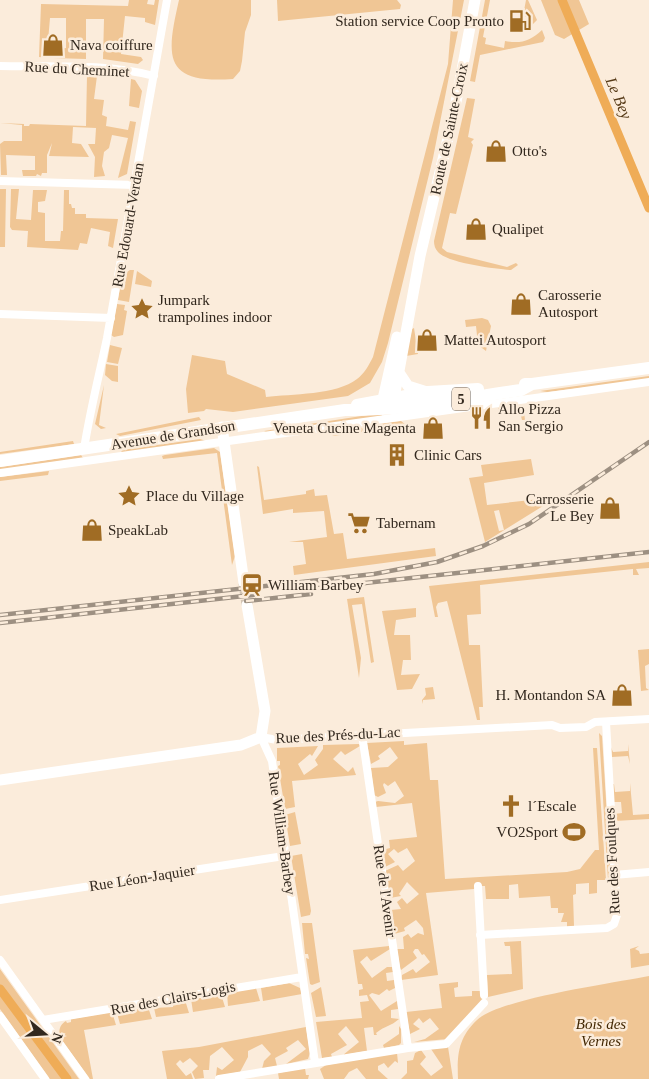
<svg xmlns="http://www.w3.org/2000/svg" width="649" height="1079" viewBox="0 0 649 1079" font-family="'Times New Roman',serif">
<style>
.green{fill:#f0c695;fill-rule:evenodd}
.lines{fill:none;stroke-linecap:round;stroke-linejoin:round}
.canal{stroke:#efac57;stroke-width:9}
.secondary-tunnel{stroke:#d3c5b5;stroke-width:11;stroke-dasharray:11 5.5;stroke-linecap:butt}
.street{stroke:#fff;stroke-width:8}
.secondary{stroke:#fff;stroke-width:11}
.primary{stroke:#fff;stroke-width:12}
.rail-casing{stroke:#9d9082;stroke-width:4.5}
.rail{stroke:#fbecdb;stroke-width:2.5;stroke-dasharray:8;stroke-linecap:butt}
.labels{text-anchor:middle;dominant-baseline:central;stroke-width:5;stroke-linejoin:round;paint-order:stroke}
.shield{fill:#fbecdb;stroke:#6e6357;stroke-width:1}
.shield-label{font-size:14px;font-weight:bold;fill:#32281e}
.poi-label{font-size:15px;fill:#32281e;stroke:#fbecdb;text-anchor:start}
.street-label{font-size:15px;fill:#32281e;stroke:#fbecdb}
.park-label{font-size:15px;font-style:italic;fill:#422702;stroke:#fbecdb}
.water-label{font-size:16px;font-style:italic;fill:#573b18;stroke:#fbecdb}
</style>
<rect width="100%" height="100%" fill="#fbecdb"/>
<path class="green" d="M129 0H148L147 4 154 5 155 0H159L155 25 145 22V18L125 16 121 54 141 57 143 60 138 64 103 59 104 19H86V59L53 58V54L58 53V49L66 48V18H50L47 53 50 54V58L39 57 41 4 128 6Z
M179 0H251V15L245 32 242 61 240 71 233 79C163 84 166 57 179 0Z
M277 0H397L401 5 400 9 278 21Z
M453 0H464L433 158 388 343 382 362 370 383 348 396 233 412 206 409 204 411 188 413 186 389 192 355 225 361 227 374 265 390 266 397C291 394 337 395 357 379 364 374 369 365 373 357L448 64Z
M485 0H490L483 37 486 38 485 44 504 48 505 41C521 44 530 41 542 30L545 38 543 42 480 55 475 82 470 81Z
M526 0H528L537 20 525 32 528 17 523 16Z
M541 0H579L589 24 564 39 555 35Z
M87 75 97 76 94 99 104 100 102 115 107 117 106 126 128 130 130 121 136 122 127 174 118 178 128 138 112 135 109 148 104 152 102 166 105 176 94 177 95 157 88 144H95L96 128 73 127 72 143 81 144 89 157 49 156 52 143 47 155V173H42L41 176 37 174 36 176H23L22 170H35V156L6 155 7 175H1L0 144 4 141H22V125L0 123 24 124V126H29L30 124 86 126Z
M131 79 135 80 142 91 139 108 129 106Z
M467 98 475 99 468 137 474 139 471 142 473 145 456 214 450 213 442 248 447 252 507 267 516 263 518 265 511 270C496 269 447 263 438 252 435 249 434 245 434 241Z
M0 189H6L5 247H0Z
M11 189H19L16 219 31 220 33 190H47L45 201 38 202V212L45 213V241H60L61 231H63L64 190H69V204H71L72 208H75V214H86V218L118 219 113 248 108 246 110 232 91 228 87 244 80 243 78 250 27 247 28 231 12 230 10 227Z
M130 270H134L129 302 118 300 122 275Z
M137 271 152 281 151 287 135 284Z
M117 304 125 305 124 310 127 311 123 335 114 337 111 335Z
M482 318 488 320 491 326 486 351 478 345 476 326 466 327 465 320Z
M414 328 418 354 406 356 412 329Z
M110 345 122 348 118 364 107 362Z
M106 364 118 366V382L112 381 105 375Z
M649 376V380L547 392 540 391Z
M104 385 99 425 106 428 101 429 95 424Z
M523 405 525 420H522L520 412 498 416V408Z
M381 413 382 416 268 433 264 431Z
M199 417 201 420 120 436 116 434Z
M401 421 406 425 403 431 402 428 376 435 375 429 378 424Z
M359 426 363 429 362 432 334 436 330 434 333 431Z
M200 439 206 441 121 453 122 450Z
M73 441 74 444 0 454V452Z
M214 448 220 452 235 556 232 565 217 453 163 459 162 456 165 455Z
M81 455 83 458 0 470V467Z
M531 459 534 475 484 483 487 505 540 499 543 506 485 542 469 478 483 476 481 465ZM499 510 504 530 499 531 494 511Z
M257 466 259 467 264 500 306 494V491L314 489 315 496 327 495 334 534 343 533 347 559 435 548 436 556 294 575 293 566 306 564 303 542H289L327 537 324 511 293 513V509L263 514Z
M49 471 48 475 0 481V477Z
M649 562V568L636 569 639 575H633V569L480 585 481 614 467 615 469 645H480L483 707H479L480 720H477L447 601 438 603 436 607 438 617H435L429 586Z
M364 597 374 662 371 663 362 604 352 605 361 658 359 678 347 599Z
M416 608V617L396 620 394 635H410L411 660H403L401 675 420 674 412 689 397 690 382 611Z
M649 649V664L645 666 646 688 649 690 641 691 638 650Z
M433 687 435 699 423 700 422 704V700L426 695 425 688Z
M599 733 602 736 611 879 608 880Z
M404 741V745L427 743 430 780H438L445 879 567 872 580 869 595 850H599L593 748H597L606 880H597V893L589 894V883L576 884V894L573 895 574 926 567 927V922H561L564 913H558V908H551L550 896 519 898 518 884 509 885V899H486L485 886H476L474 889 426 893 438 975 401 980 402 975 413 969 416 973 430 962 424 954 422 955 418 949H415L413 952 417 958 401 970 400 968 397 949H404L403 937 408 934 411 938 418 933 424 935 423 928 416 920 404 928 405 931 394 934 391 910 401 909 397 902 402 898 407 904 419 894 407 882 399 894 401 896 390 898 385 871 398 865 403 871 415 861 407 848 398 853 394 849 388 854 395 862 385 867 382 850 390 848 389 840 417 837 412 803 376 807 375 802 378 801 395 803 404 796 395 781 388 786 384 783 383 785 386 793 378 797 374 795 371 768 388 767 398 758 390 747 378 756 380 759 371 764 367 743Z
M359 744 360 746 345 755 341 751 333 759 348 772 353 767 356 775 292 781 295 807 285 809 278 766 280 765V761H277V748L318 746 312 756 310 754 298 764 304 775 318 765 315 760 323 749V745Z
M628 744 630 764 628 756 612 757 611 765 610 745 613 752 628 751Z
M630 783 633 815 649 814V819L615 821 614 814 622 813 621 802H613L612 784H614L615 792 630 791Z
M295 812 301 844 290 846 285 815Z
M302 854 311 911 310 915 301 917 291 856Z
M302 923H312L320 982 312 985 310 984 306 958 309 959 308 954H305Z
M521 941 523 989 488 997 487 975 512 974 510 946H505L504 942Z
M389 946 390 949 371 961 367 956 360 962 372 978 387 967H392L393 972 386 973 387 981 394 980 395 988 389 991 387 989 379 995 372 993 369 995 381 1011 397 1001 398 1009 391 1010V1018L399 1019C390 1027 386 1025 376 1033L377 1035H374L373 1027 364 1028 367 1051 343 1055 359 1042 346 1026 338 1034 347 1045 331 1054 332 1057 322 1058 316 1022 362 1018 360 1002 369 1001 367 995 359 996V990L363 989 362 984H358L353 950Z
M639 946 635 949 639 951 640 954 649 953V965L631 968 630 949Z
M0 969 79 1079H70L0 985Z
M649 976V1079H458C457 1055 458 1038 477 1020 498 999 614 983 649 976Z
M458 982V987L454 988 455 997 472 996V991H481L482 1002 448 1039 414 1042 425 1039 439 1029 430 1018 423 1023 419 1018 413 1024 420 1029 410 1034 406 1012 442 1008 439 984Z
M289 983 300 988 302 994 263 1001 261 988Z
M321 987 326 1016 316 1017 311 993Z
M256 988 260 1001 228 1006 227 993Z
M0 994 63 1079H50L0 1009Z
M221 994 225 1007 193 1012 191 999Z
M185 1000 189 1013 156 1017 154 1008 173 1007V1002Z
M148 1007 152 1019 120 1024 117 1013 119 1011Z
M112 1012 116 1025 84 1030 93 1079H90L61 1039C58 1032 59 1025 66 1021L67 1023 71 1022V1019Z
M399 1026 401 1029V1043L399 1045 384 1048 383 1045 399 1034Z
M306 1027 310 1053 308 1059 286 1064 306 1049 298 1040 286 1048 288 1051 275 1058 277 1066 262 1069 264 1061 271 1054 262 1044 248 1051V1057L240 1072 216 1076 217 1067 222 1070 234 1060 222 1047 210 1056 209 1070H203L204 1078 195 1079 192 1072 198 1066 190 1058 183 1063 180 1060 176 1064 186 1076 191 1073 193 1079H167L162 1051 199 1047Z
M448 1047 453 1079H401L407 1073V1061L413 1060 415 1053 421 1050 426 1057 420 1064 431 1076 443 1067 431 1049Z
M397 1053 398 1063 395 1061 388 1068 384 1063 378 1066V1070L388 1079H366L357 1068 349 1072 344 1079H324L320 1069 326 1065Z
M305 1068 306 1075H309L308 1079H279L278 1073Z"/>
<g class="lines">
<path class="canal" d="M562 0 649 208
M0 989 67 1079"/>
<path class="secondary-tunnel" d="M244 583 247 605"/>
<path class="street" d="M0 66C51 67 105 63 154 76
M0 181 135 185
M0 314 111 318
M84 449C90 411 99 376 107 338L167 0
M0 473 649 382
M362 735 408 1048
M261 737 277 740 552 725 560 728 586 727 595 722 649 719
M261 737 272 761 315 1063
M614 875 649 872
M478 886 484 995
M0 900 284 856
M480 935 607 928 614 924 617 915 606 722
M0 960 85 1079
M0 1016 45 1079
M43 1020 302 977
M219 1079 408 1048 446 1044 484 1003"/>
<path class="secondary" d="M398 371 408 386 427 392
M394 398 420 256 454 113 475 0
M383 399 397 337
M222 427 244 583
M0 780 241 745 261 737 265 711 247 605"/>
<path class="primary" d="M525 384H532L649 368
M357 405 428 392 478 389
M0 461 345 410C404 411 463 398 521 390L532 384"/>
<defs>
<path id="rail" d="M301 590 649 552
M246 601 311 594
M0 615 374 574 437 562 483 546 529 524 649 442
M0 623 253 595"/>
</defs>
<use href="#rail" class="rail-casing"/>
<use href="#rail" class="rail"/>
</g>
<defs>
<symbol id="fuel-bare" viewBox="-9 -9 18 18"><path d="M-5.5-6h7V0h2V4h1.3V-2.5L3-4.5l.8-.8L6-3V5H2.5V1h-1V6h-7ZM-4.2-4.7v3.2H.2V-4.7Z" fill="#a06c24" stroke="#fbecdb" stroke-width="2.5" paint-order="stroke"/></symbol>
<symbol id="shop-bare" viewBox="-9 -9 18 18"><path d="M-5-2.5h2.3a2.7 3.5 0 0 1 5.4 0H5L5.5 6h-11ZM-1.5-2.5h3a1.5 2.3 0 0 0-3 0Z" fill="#a06c24" stroke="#fbecdb" stroke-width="2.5" paint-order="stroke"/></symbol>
<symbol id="sight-bare" viewBox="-9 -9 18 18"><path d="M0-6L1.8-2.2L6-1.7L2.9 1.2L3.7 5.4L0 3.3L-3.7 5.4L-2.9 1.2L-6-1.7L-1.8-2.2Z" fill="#a06c24" stroke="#fbecdb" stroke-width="2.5" paint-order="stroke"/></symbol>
<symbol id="restaurant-bare" viewBox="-9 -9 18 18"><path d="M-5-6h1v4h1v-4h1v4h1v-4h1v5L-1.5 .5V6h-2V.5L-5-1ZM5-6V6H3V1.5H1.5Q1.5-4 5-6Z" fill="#a06c24" stroke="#fbecdb" stroke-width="2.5" paint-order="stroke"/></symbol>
<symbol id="building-bare" viewBox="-9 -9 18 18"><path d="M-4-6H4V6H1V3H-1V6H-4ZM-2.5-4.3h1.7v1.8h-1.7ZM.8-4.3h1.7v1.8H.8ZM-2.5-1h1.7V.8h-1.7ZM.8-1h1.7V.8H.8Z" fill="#a06c24" stroke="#fbecdb" stroke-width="2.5" paint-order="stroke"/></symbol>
<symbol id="supermarket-bare" viewBox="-9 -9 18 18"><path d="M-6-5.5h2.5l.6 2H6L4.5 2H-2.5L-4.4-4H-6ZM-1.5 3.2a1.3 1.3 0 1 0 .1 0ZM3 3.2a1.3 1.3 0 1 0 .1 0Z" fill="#a06c24" stroke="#fbecdb" stroke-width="2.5" paint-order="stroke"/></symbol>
<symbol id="station-bare" viewBox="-9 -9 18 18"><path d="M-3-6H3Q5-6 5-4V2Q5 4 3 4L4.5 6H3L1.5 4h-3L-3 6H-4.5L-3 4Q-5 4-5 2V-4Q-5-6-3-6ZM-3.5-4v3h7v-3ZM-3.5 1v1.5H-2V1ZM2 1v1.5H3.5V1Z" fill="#a06c24" stroke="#fbecdb" stroke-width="2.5" paint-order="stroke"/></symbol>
<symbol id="church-bare" viewBox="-9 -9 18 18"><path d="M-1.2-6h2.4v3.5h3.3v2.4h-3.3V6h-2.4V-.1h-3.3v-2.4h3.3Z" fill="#a06c24" stroke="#fbecdb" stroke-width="2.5" paint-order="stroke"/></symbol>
<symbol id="stadium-bare" viewBox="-9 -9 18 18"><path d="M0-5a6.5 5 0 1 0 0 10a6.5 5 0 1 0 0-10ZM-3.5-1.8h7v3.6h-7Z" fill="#a06c24" stroke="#fbecdb" stroke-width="2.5" paint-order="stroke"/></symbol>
</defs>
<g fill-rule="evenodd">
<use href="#fuel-bare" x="504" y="5" width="32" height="32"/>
<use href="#shop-bare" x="37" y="29" width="32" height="32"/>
<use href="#shop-bare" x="480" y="135" width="32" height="32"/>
<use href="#shop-bare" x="460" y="213" width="32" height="32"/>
<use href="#shop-bare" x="505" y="288" width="32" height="32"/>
<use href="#sight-bare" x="126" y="293" width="32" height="32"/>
<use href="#shop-bare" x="411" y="324" width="32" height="32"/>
<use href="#restaurant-bare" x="465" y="402" width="32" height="32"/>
<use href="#shop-bare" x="417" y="412" width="32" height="32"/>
<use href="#building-bare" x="381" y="439" width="32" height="32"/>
<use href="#sight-bare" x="113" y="480" width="32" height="32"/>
<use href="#shop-bare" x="594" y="492" width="32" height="32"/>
<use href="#supermarket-bare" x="343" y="507" width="32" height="32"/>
<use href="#shop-bare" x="76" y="514" width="32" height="32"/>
<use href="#station-bare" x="236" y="569" width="32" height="32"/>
<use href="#shop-bare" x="606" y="679" width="32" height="32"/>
<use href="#church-bare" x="495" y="790" width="32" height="32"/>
<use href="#stadium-bare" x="558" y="816" width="32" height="32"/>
</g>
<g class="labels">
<rect class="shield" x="452" y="387.5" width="18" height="23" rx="4"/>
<g class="shield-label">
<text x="461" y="399">5</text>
</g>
<g class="poi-label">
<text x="504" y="21" text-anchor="end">Station service Coop Pronto</text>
<text x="70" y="45">Nava coiffure</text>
<text x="512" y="151">Otto's</text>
<text x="492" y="229">Qualipet</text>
<text x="538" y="295">Carosserie<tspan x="538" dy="17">Autosport</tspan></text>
<text x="158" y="300">Jumpark<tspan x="158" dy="17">trampolines indoor</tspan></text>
<text x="444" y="340">Mattei Autosport</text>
<text x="498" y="409">Allo Pizza<tspan x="498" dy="17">San Sergio</tspan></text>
<text x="416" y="428" text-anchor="end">Veneta Cucine Magenta</text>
<text x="414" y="455">Clinic Cars</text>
<text x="146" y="496">Place du Village</text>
<text x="594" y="499" text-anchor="end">Carrosserie<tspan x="594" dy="17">Le Bey</tspan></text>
<text x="376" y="523">Tabernam</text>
<text x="108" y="530">SpeakLab</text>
<text x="268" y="585">William Barbey</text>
<text x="606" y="695" text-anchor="end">H. Montandon SA</text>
<text x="528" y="806">l´Escale</text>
<text x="558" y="832" text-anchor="end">VO2Sport</text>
</g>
<g class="street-label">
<text transform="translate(77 69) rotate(3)">Rue du Cheminet</text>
<text transform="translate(449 129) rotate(-78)">Route de Sainte-Croix</text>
<text transform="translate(128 225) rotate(-80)">Rue Edouard-Verdan</text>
<text transform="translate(173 435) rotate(-9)">Avenue de Grandson</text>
<text transform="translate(338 735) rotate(-3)">Rue des Prés-du-Lac</text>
<text transform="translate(282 833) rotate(82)">Rue William-Barbey</text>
<text transform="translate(612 861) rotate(-93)">Rue des Foulques</text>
<text transform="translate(142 878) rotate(-9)">Rue Léon-Jaquier</text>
<text transform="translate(385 891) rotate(82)">Rue de l'Avenir</text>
<text transform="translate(173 998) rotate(-11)">Rue des Clairs-Logis</text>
</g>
<g class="park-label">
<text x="601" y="1024">Bois des<tspan x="601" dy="17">Vernes</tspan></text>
</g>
<g class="water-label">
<text transform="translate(619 98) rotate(67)">Le Bey</text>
</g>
</g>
<g transform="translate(45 1034) rotate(108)" stroke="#fbecdb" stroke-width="4" paint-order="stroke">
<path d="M0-4L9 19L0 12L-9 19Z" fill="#32281e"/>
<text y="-8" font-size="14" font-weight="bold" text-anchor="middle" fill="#32281e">N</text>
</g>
</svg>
